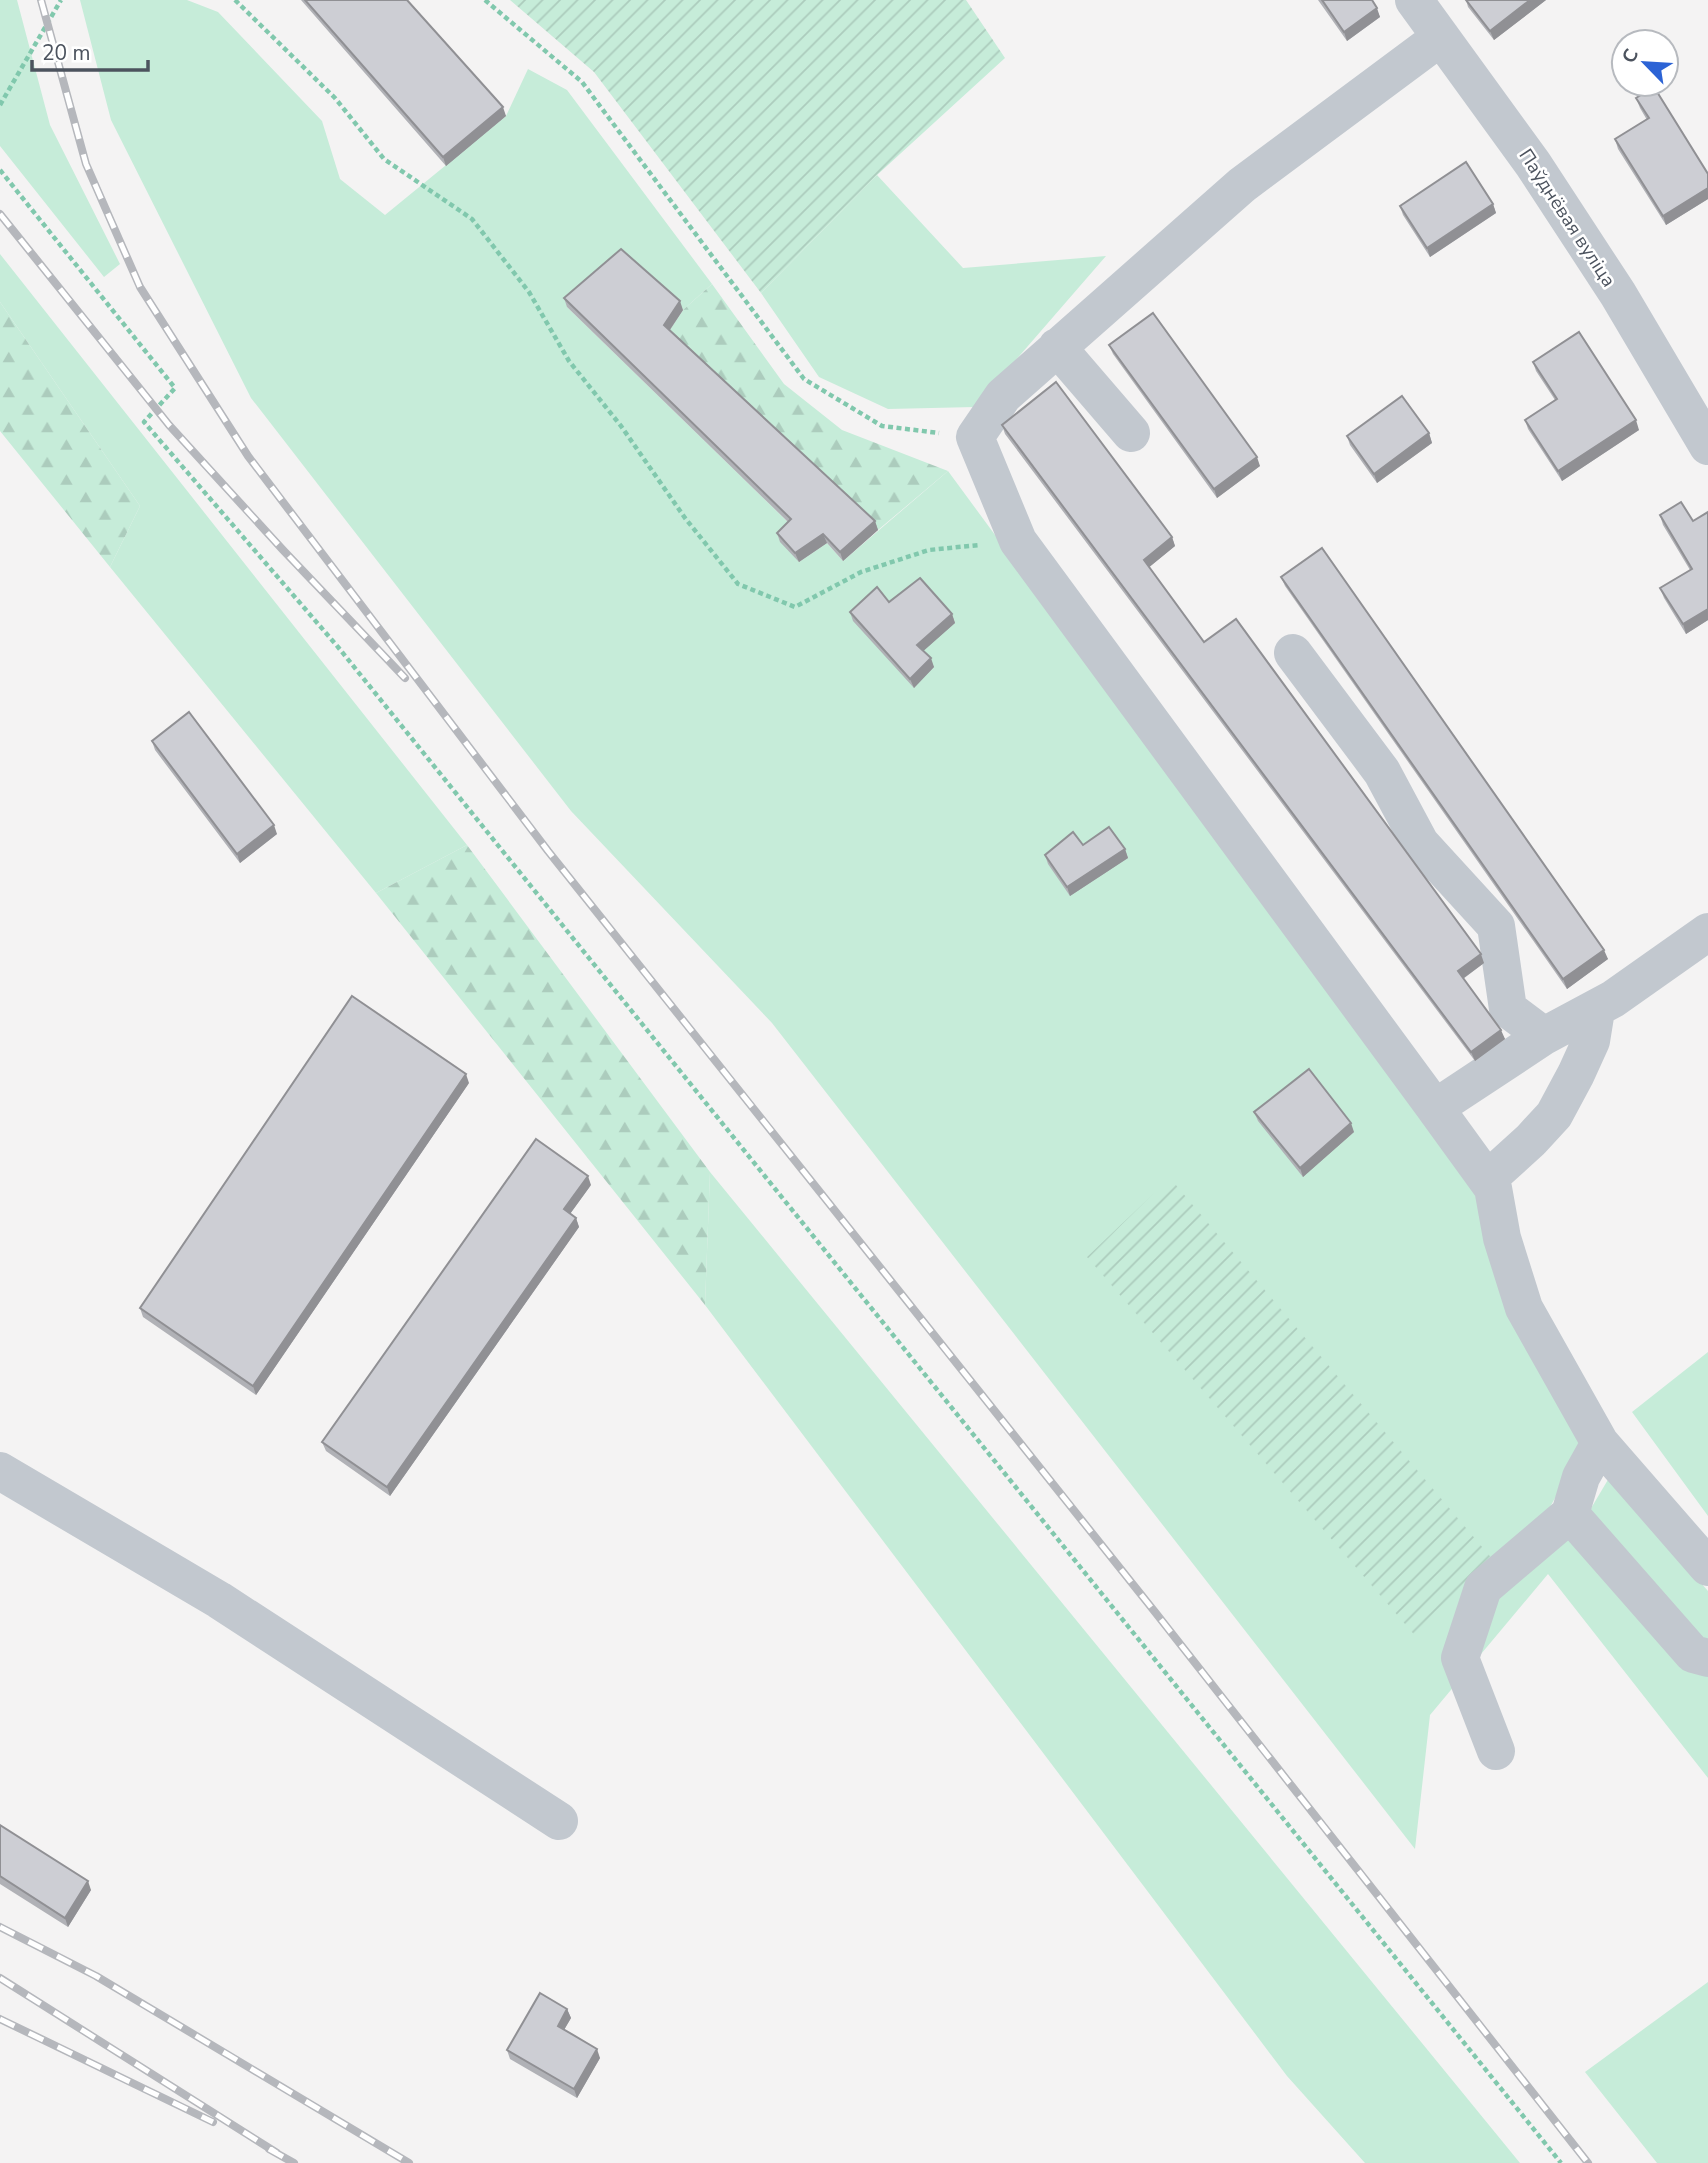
<svg xmlns="http://www.w3.org/2000/svg" width="1708" height="2163" viewBox="0 0 1708 2163" font-family="'Nunito Sans',sans-serif">
<style>
.grass{fill:#c6ecd9}
.forest{fill:url(#forest-firs)}
.garden{fill:url(#garden-furrows)}
.lines{fill:none;stroke-linecap:round;stroke-linejoin:round}
.path{stroke:#81c8ad;stroke-width:4.5;stroke-dasharray:5 3.5;stroke-linecap:butt}
.minor{stroke:#c2c8cf;stroke-width:38}
.rail-casing{stroke:#b5b7bc;stroke-width:8}
.rail{stroke:#fff;stroke-width:5;stroke-dasharray:16;stroke-linecap:butt}
.wall{fill:#b0b1b6}
.shaded-wall{fill:#909094}
.building{fill:#cdced4;stroke:#909094;stroke-width:2}
.labels{text-anchor:middle;dominant-baseline:central;stroke-width:5;stroke-linejoin:round;paint-order:stroke}
.street-label{font-size:19px;fill:#4c535e;stroke:#fff}
</style>
<defs>
<pattern id="forest-firs" width="22" height="20" patternUnits="userSpaceOnUse" patternTransform="scale(1.75)"><rect width="22" height="20" fill="#c6ecd9"/><path d="M5 1l3.5 6h-7zM16 11l3.5 6h-7z" fill="#acccbd"/></pattern>
<pattern id="garden-furrows" width="10" height="10" patternUnits="userSpaceOnUse" patternTransform="scale(1.75)"><rect width="10" height="10" fill="#c6ecd9"/><path d="M-1 1l2-2M0 10L10 0M9 11l2-2" fill="none" stroke="#acccbd"/></pattern>
</defs>
<rect width="100%" height="100%" fill="#f4f3f3"/>
<path class="grass" d="M0 0H17L50 125 120 264 104 277 0 146Z
M80 0H187L218 12 322 121 340 179 385 215 506 116 528 69 567 90 712 284 683 310 624 258 567 307 794 528 799 562 827 543 843 561 948 471 1484 1200 1583 1448 1550 1507 1708 1674V1778L1548 1574 1430 1715 1415 1849 772 1023 571 811 251 398 111 120Z
M877 175 963 268 1106 256 975 407 888 409 819 377 761 293Z
M0 254 467 845 376 893 110 567 140 506 0 302Z
M710 1172 1520 2163H1365L1287 2076 705 1305Z
M1708 1352V1516L1632 1412Z
M1609 1478 1708 1591V1642L1693 1639 1590 1510Z
M1708 1982V2163H1657L1585 2072Z"/>
<path class="forest" d="M712 284 784 384 842 430 948 471 878 530 667 334 683 310Z
M0 302 140 506 110 567 0 431Z
M467 845 710 1172 705 1305 376 893Z"/>
<path class="garden" d="M510 0H966L1005 58 877 175 761 293 594 72Z
M1170 1178 1494 1561 1418 1639 1087 1257Z"/>
<g class="lines">
<path class="path" d="M235 0 335 98 384 159 472 219 529 292 569 361 621 426 685 518 738 584 795 607 861 572 929 550 979 545
M485 0 582 82 804 379 882 426 939 433
M0 105 61 0
M0 170 175 388 144 422 338 647 1561 2163"/>
<path class="minor" d="M1414 0 1533 164 1618 294 1708 446
M1057 347 1131 433
M1293 653 1382 772 1420 843 1496 926 1508 1009 1544 1036
M1708 932 1613 999 1544 1036 1435 1108 1493 1188 1502 1238 1524 1308 1600 1443 1708 1567
M1435 1108 1018 541 975 437 1003 396 1242 185 1441 37
M1488 1179 1531 1140 1554 1115 1576 1074 1591 1041 1596 1010
M1600 1443 1581 1477 1570 1514 1693 1654 1708 1658
M0 1471 219 1600 559 1821
M1496 1751 1460 1658 1483 1588 1570 1514"/>
<defs>
<path id="rail" d="M41 0 86 164 140 287 248 456 548 851 1155 1612 1588 2163
M0 214 169 425 283 550 405 678
M0 1927 96 1976 409 2163
M0 1978 277 2153
M0 2019 213 2122
M269 2149 294 2163"/>
</defs>
<use href="#rail" class="rail-casing"/>
<use href="#rail" class="rail"/>
</g>
<path class="wall" d="M301 0H407L506 116 446 166Z
M1318 0H1372L1380 17 1347 41Z
M1466 0H1546L1494 40 1468 7Z
M1636 98 1708 174V199L1666 225 1618 149 1615 139 1647 120 1640 108Z
M1493 204 1496 213 1430 257 1403 215 1400 206Z
M564 298 683 310 670 330 875 521 878 530 843 561 827 543 799 562 780 542 777 533 788 522 567 307Z
M1109 345 1260 466 1217 498 1113 354Z
M1533 362 1639 430 1562 481 1528 429 1525 420 1555 400 1536 371Z
M1002 425 1172 537 1175 546 1149 567 1204 642 1484 963 1463 979 1505 1039 1475 1061 1005 434Z
M1429 433 1432 443 1377 483 1350 445 1347 436Z
M1708 512V620L1686 634 1664 598 1660 588 1690 570 1663 525 1660 515 1693 521Z
M1281 577 1608 959 1567 989 1285 586Z
M889 602 952 614 955 623 923 651 934 667 914 688 853 621 850 612Z
M152 741 277 834 240 863 155 750Z
M1083 845 1125 849 1128 858 1070 896 1048 864 1045 855Z
M469 1083 256 1395 143 1317 140 1308Z
M1254 1112 1354 1132 1303 1177 1258 1121Z
M591 1185 570 1214 576 1218 579 1227 390 1496 326 1451 322 1442Z
M0 1825 91 1890 68 1927 0 1884Z
M567 2009 571 2018 564 2030 600 2058 577 2098 510 2059 507 2050Z"/>
<path class="shaded-wall" d="M1530 0H1546L1494 40 1490 31Z
M1377 8 1380 17 1347 41 1344 32Z
M503 107 506 116 446 166 443 157Z
M1708 188V199L1666 225 1663 216Z
M1493 204 1496 213 1430 257 1427 248Z
M680 301 683 310 667 334 664 325Z
M1636 420 1639 430 1562 481 1558 471Z
M1429 433 1432 443 1377 483 1374 474Z
M1257 457 1260 466 1217 498 1214 489Z
M875 521 878 530 843 561 840 552Z
M823 534 827 543 799 562 795 553Z
M1172 537 1175 546 1147 569 1144 560Z
M1708 609V620L1686 634 1683 624Z
M952 614 955 623 920 654 917 645Z
M931 658 934 667 914 688 910 679Z
M274 825 277 834 240 863 237 854Z
M1125 849 1128 858 1070 896 1067 887Z
M1604 950 1608 959 1567 989 1563 979Z
M1481 954 1484 963 1461 980 1458 971Z
M1501 1030 1505 1039 1475 1061 1471 1052Z
M466 1074 469 1083 256 1395 253 1386Z
M1351 1123 1354 1132 1303 1177 1300 1168Z
M588 1176 591 1185 567 1218 564 1209Z
M576 1218 579 1227 390 1496 387 1487Z
M88 1881 91 1890 68 1927 65 1918Z
M567 2009 571 2018 561 2035 558 2026Z
M597 2049 600 2058 577 2098 574 2089Z"/>
<path class="building" d="M305 0H407L503 107 443 157Z
M1322 0H1372L1377 8 1344 32Z
M1466 0H1530L1490 31Z
M1654 87 1708 174V188L1663 216 1615 139 1649 118 1636 98Z
M1466 162 1493 204 1427 248 1400 206Z
M621 249 680 301 664 325 875 521 840 552 823 534 795 553 777 533 791 519 564 298Z
M1153 313 1257 457 1214 489 1109 345Z
M1579 332 1636 420 1558 471 1525 420 1557 399 1533 362Z
M1056 382 1172 537 1144 560 1204 642 1236 619 1481 954 1458 971 1501 1030 1471 1052 1002 425Z
M1402 396 1429 433 1374 474 1347 436Z
M1681 502 1693 521 1708 512V609L1683 624 1660 588 1692 569 1660 515Z
M1322 548 1604 950 1563 979 1281 577Z
M920 578 952 614 917 645 931 658 910 679 850 612 877 587 889 602Z
M189 712 274 825 237 854 152 741Z
M1109 827 1125 849 1067 887 1045 855 1073 832 1083 845Z
M352 996 466 1074 253 1386 140 1308Z
M1309 1069 1351 1123 1300 1168 1254 1112Z
M536 1139 588 1176 564 1209 576 1218 387 1487 322 1442Z
M0 1825 88 1881 65 1918 0 1876Z
M540 1993 567 2009 558 2026 597 2049 574 2089 507 2050Z"/>
<g class="labels">
<g class="street-label">
<text transform="translate(1567 218) rotate(57)">Паўднёвая вуліца</text>
</g>
</g>
<g transform="translate(1645 63) rotate(295)"><circle r="33" fill="#ffffff" stroke="#b7babf" stroke-width="2"/>
<path d="M0-5L12 26L0 18L-12 26Z" fill="#2c63d5"/>
<text y="-10" font-size="19" font-weight="bold" text-anchor="middle" fill="#4c535e">С</text>
</g>
<path d="M32 60v10h116v-10" fill="none" stroke="#4c535e" stroke-width="3.5"/>
<text x="42" y="60" font-size="21" fill="#4c535e" stroke="#ffffff" stroke-width="5" paint-order="stroke">20 m</text>
</svg>
